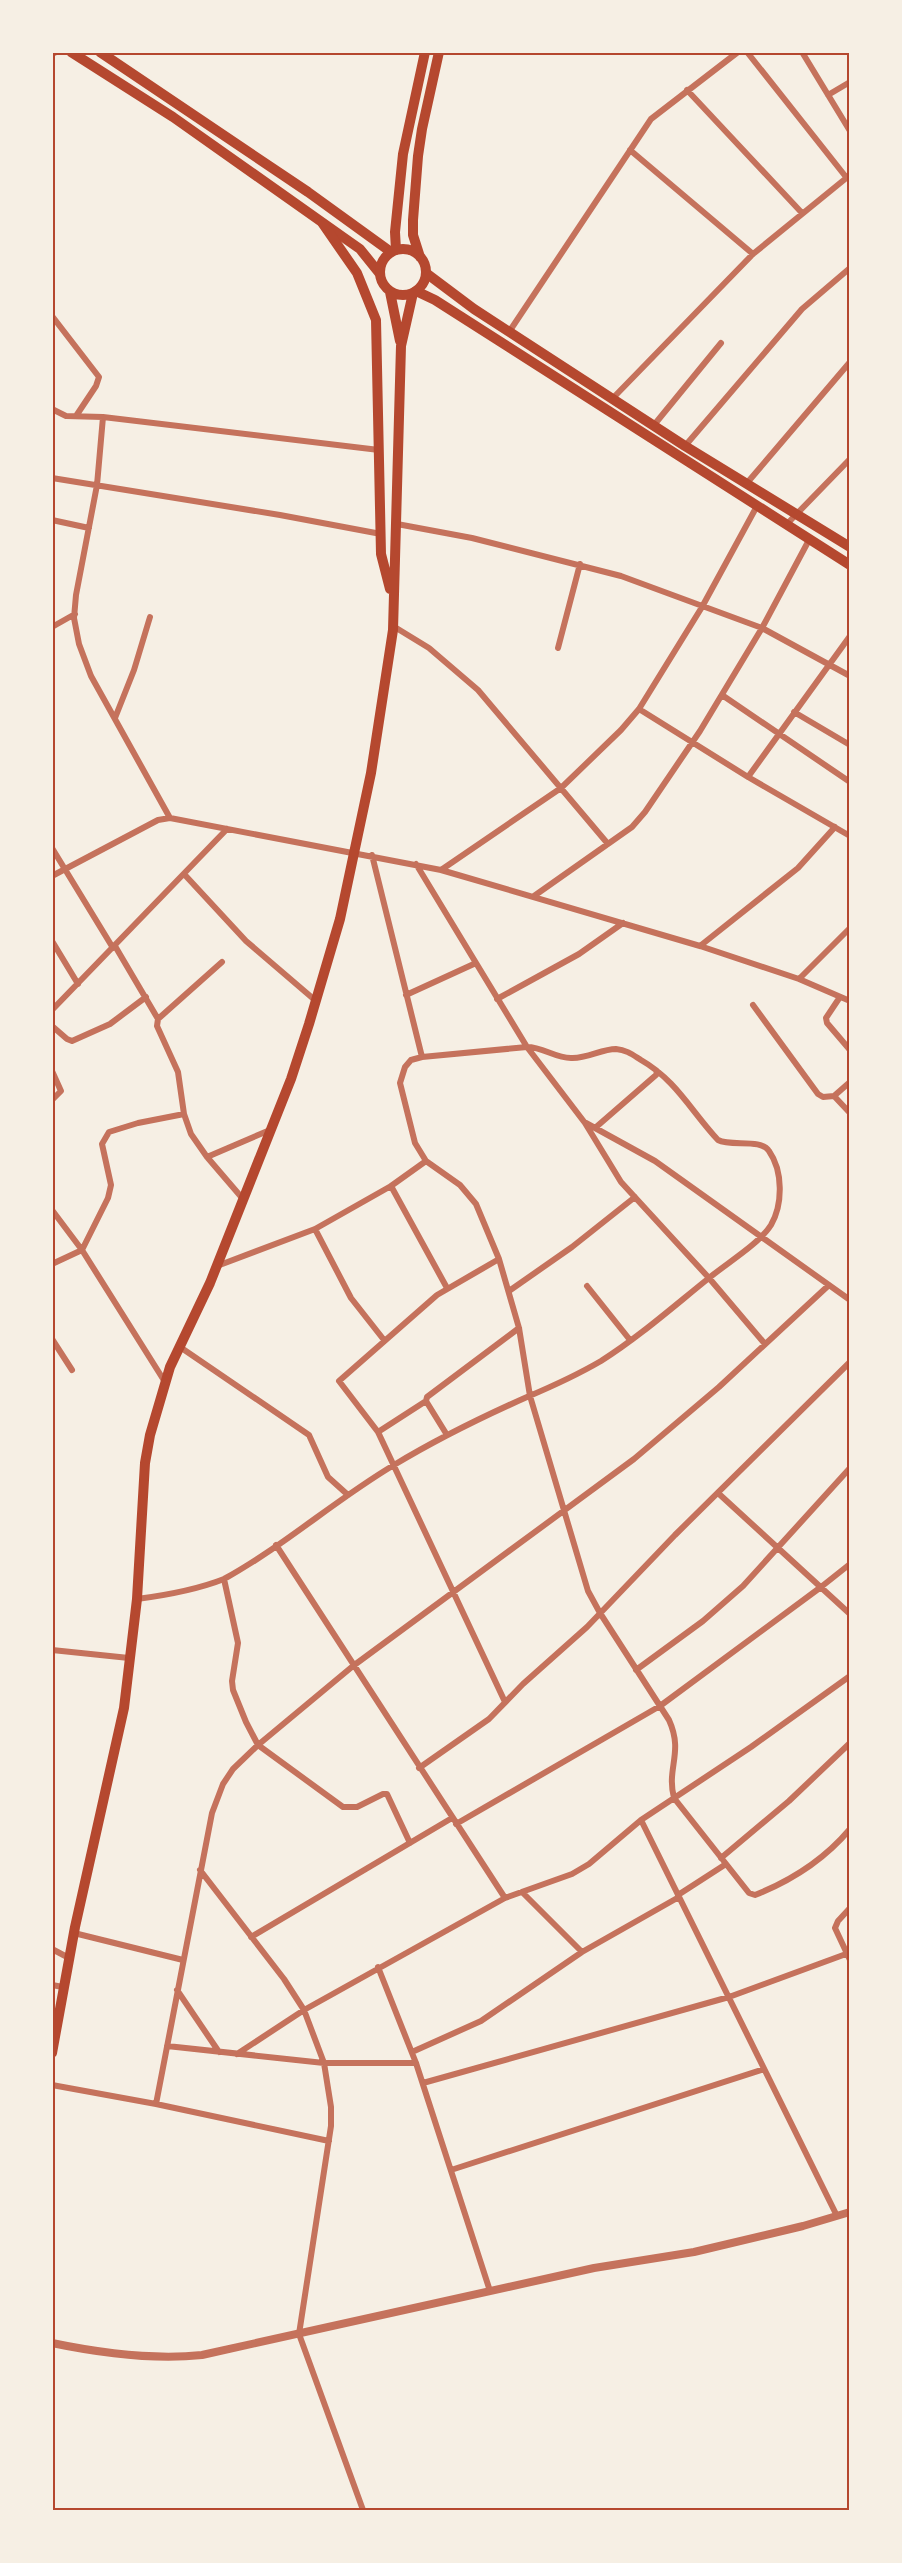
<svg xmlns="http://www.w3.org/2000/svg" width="902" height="2563" viewBox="0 0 902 2563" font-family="Quicksand,sans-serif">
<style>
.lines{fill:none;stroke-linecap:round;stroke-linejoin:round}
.minor{stroke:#c5725c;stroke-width:6}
.tertiary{stroke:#c5725c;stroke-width:8}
.primary{stroke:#b5482f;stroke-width:10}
.trunk{stroke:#b5482f;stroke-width:10}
.neatline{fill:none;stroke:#b5482f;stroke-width:2}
</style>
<rect width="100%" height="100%" fill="#f6efe4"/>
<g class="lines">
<path class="minor" d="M747 52 846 177
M802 52 850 131
M52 54 56 52
M687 90 802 213
M828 95 850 82
M630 150 753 254
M52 316 99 377 96 386 76 416
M509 332 651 119 738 52
M613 398 753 254 850 175
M52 409 66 416 103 417 379 450
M103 417 97 485 76 595 74 618 79 644 91 676 170 818
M654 425 721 343
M685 446 802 309 850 268
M52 478 280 515 381 534
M747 483 850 362
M52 520 89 528
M397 524 472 538 621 576 762 628 850 676
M786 525 850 459
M393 626 429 648 478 690 608 844
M52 627 75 614
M558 648 580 564
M722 695 850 782
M639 709 748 777 850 836
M794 712 850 745
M115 718 134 670 150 617
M748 777 850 636
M52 848 113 948
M372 855 422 1057
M416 864 527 1047 585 1123 621 1182 709 1278 765 1344
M441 870 561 788 621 730 639 709 702 607 757 506
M184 874 246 941 316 1001
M52 876 158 820 170 818 441 870 700 946 799 979 850 1001
M534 896 632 827 645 812 700 731 762 628 809 540
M52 941 78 984
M115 946 158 1019 157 1026 178 1072 184 1114 191 1134 207 1157 243 1199
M700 946 798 868 835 827
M799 979 850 928
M406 995 476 963
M840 997 826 1018 827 1023 850 1050
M497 999 579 954 623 923
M753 1005 818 1094 823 1097 834 1096 850 1082
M52 1010 227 829
M158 1019 222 962
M52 1026 67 1039 72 1041 110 1024 146 997
M52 1071 61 1091 52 1100
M834 1096 850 1113
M586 1123 655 1161 850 1300
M595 1128 656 1075 657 1071
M207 1157 270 1130
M391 1186 447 1288
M52 1210 82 1250 165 1382
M315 1229 351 1298 384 1340
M499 1259 437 1295 339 1381 378 1432 505 1702
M52 1264 82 1250 108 1198 111 1185 102 1144 109 1132 138 1123 184 1114
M217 1266 315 1229 391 1186 426 1161
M587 1286 630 1340
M509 1291 572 1247 635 1197
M52 1339 72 1370
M180 1347 309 1435 328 1477 348 1495
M426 1401 447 1435
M378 1432 426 1401 427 1397 519 1328
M718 1493 850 1614
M276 1545 505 1898
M224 1579 238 1643 232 1681 233 1690 246 1722 258 1745 343 1807H357L383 1794H387L410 1843
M137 1599C168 1595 196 1590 224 1579 284 1546 335 1500 394 1465 437 1439 482 1417 527 1397 553 1386 577 1375 601 1361 639 1337 674 1306 709 1278 727 1263 759 1244 771 1225 783 1204 783 1171 769 1151 761 1138 731 1147 718 1140 691 1111 676 1080 641 1060 633 1055 627 1050 616 1049 601 1049 587 1059 571 1058 555 1058 543 1047 527 1047L422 1057 411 1060 405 1067 400 1083 415 1143 426 1161 460 1185 476 1204 499 1259 519 1328 530 1396 588 1591 600 1613 669 1720C684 1753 666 1768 674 1798L749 1893 755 1895C793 1880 824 1860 850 1829
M52 1650 129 1658
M636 1670 703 1621 743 1586 850 1468
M419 1768 489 1719 523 1684 587 1627 675 1535 850 1362
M641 1820 837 2216
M456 1824 660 1706 821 1587 850 1564
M721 1858 789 1801 850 1743
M200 1870 284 1979 304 2010 324 2063 331 2107V2126L299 2334 363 2510
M522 1892 582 1952
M678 1895 726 1864
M850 1908 838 1921 835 1928 850 1960
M74 1933 183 1960
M251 1937 452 1818
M52 1949 69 1958
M378 1967 416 2063 490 2291
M52 1985 63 1987
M177 1990 219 2052
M167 2046 324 2063H416
M412 2052 481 2021 582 1952 679 1897
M237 2054 304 2010 505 1898 572 1874 589 1864 641 1820 751 1747 850 1676
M423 2083 729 1997 846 1954
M52 2085 156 2104 329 2141
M156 2104 212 1813 223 1784 233 1769 258 1745 353 1666 634 1459 719 1387 829 1285
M451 2170 764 2069"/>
<path class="tertiary" d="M52 2343C100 2353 154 2360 202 2355L594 2268 694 2252 803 2226 850 2212"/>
<path class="primary" d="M71 52 173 117 350 242 360 249 380 274
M100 52 308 192 391 252
M426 273 474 309 685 446 850 547
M416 291 435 300 850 565"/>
<path class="trunk" d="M323 224 357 273 376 320 381 554 390 589
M380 272a23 23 0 1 1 46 0a23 23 0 1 1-46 0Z
M396 250 395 232 403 154 425 52
M420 257 413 235V220L418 156 422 129 439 52
M390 292 400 341
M52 2053 75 1927 124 1708 137 1599 145 1463 150 1435 170 1367 210 1283 291 1079 309 1024 340 919 371 773 393 630 401 346 413 293"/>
</g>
<rect width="902" height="2563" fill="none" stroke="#f6efe4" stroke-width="108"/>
<rect x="54" y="54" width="794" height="2455" class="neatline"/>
</svg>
